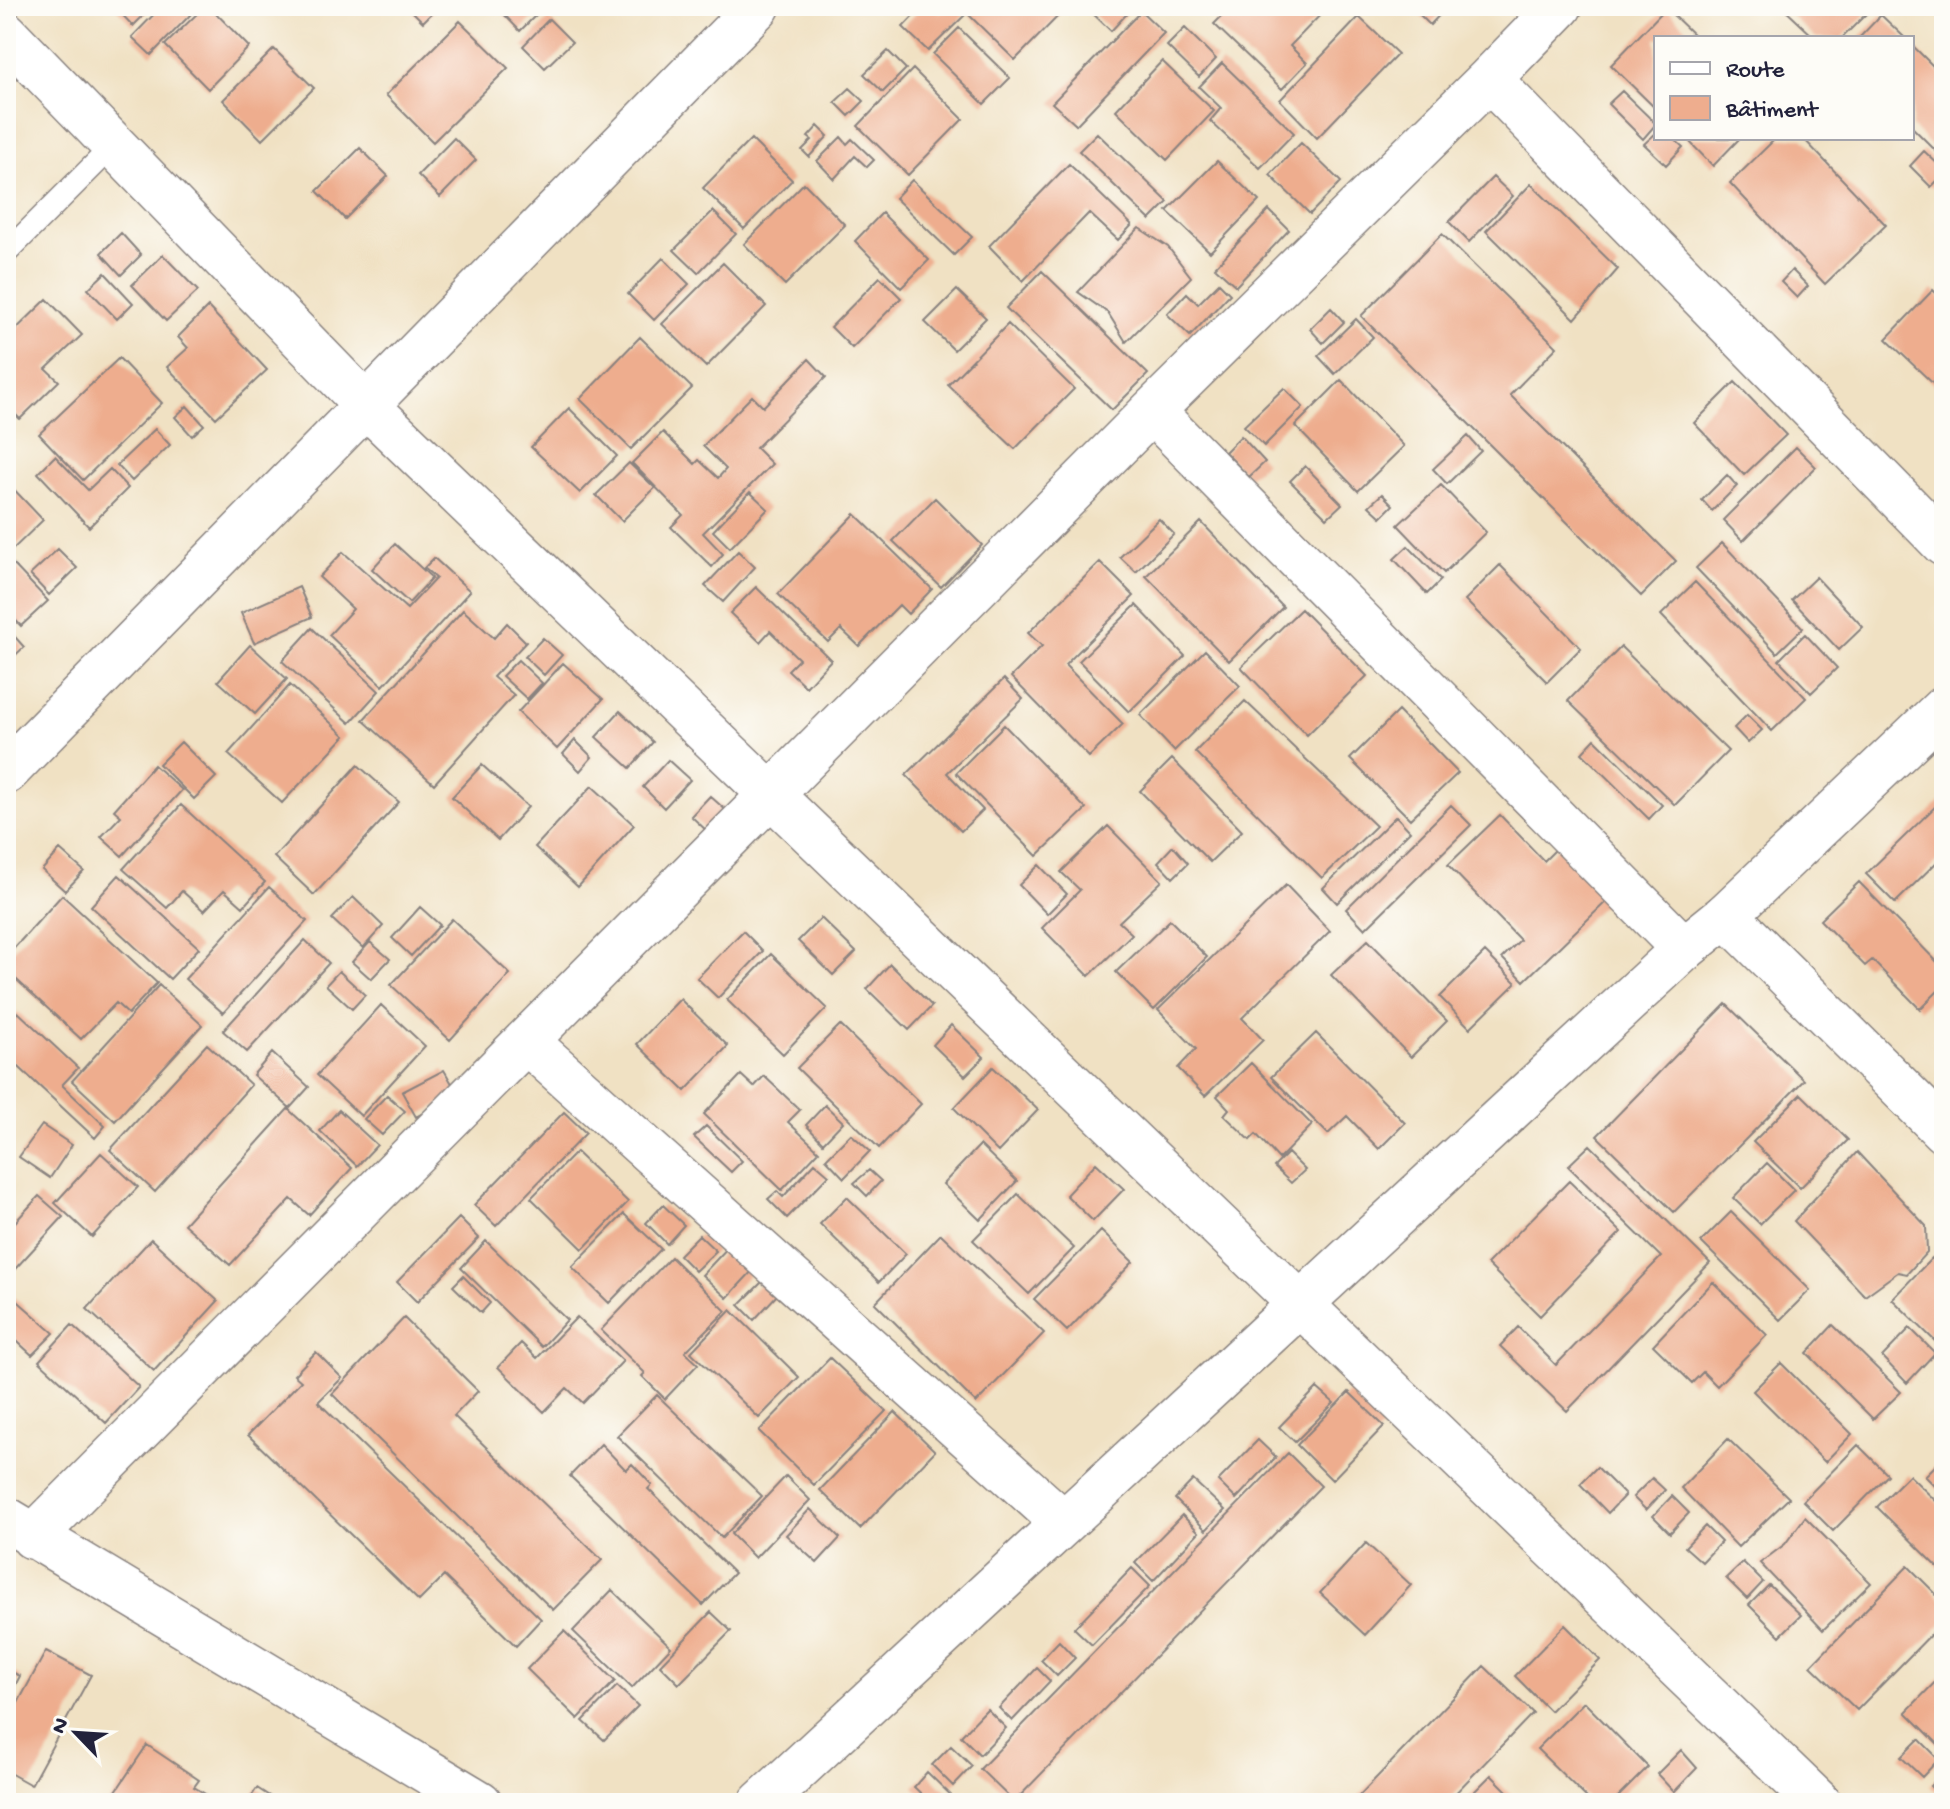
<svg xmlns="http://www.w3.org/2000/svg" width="1950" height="1809" viewBox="0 0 1950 1809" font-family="'Gochi Hand',sans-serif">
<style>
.building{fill:#eead8e}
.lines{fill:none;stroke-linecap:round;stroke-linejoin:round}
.lane-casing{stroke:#89827f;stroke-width:25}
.street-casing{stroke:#89827f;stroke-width:47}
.secondary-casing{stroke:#89827f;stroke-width:47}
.lane{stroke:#fff;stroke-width:22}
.street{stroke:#fff;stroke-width:44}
.secondary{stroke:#fff;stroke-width:44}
</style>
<rect width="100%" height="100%" fill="#fdfcf7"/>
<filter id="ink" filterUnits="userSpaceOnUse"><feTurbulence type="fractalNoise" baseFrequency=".0125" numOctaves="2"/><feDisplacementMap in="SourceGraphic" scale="16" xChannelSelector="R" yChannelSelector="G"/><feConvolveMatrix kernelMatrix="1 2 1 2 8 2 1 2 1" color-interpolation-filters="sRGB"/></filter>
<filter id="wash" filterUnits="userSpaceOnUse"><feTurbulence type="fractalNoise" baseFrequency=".006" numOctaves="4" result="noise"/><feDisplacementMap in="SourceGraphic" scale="32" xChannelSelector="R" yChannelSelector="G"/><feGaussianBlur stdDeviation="1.8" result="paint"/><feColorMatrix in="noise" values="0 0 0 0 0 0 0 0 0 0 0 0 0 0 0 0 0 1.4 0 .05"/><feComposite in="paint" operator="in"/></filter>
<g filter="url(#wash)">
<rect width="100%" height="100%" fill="#f0e1c3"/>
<g id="blocks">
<path class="building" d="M114 6H153L133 26Z
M162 6H199L151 55 132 37Z
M205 6H209L249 47 208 89 165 45Z
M407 6H439L423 22Z
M496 6H545L520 31Z
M923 6H932L940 13 948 6H958L966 14 928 51 903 27Z
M978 6H1068L1015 60 969 15Z
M1085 6H1134L1111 31Z
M1232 6H1329L1290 46 1307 63 1282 89 1214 24Z
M1411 6H1448L1430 25Z
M1781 6H1859L1867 13 1842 38H1815Z
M1666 8 1697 38H1656V109L1611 65Z
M1141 11 1164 33 1076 125 1052 103Z
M1881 15 1905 38H1859Z
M1359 17 1398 54 1317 138 1280 100Z
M549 19 572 42 545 68 523 46Z
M460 21 508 68 433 142 386 95Z
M959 28 1010 78 984 104 933 54Z
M1185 28 1216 59 1199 77 1167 46Z
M1912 45 1944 77V159L1912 127Z
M274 49 314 88 262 140 223 100Z
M888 51 906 69 883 92 864 74Z
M1162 61 1214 111 1167 160 1116 110Z
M1222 63 1294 133 1260 168 1210 121 1221 108 1199 87Z
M913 69 963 119 908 175 858 126Z
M850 88 864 101 849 116 835 102Z
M1622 91 1656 124 1643 139 1608 104Z
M818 126 828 136 809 157 802 150 812 140 808 137Z
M1097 133 1168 202 1150 220 1079 151Z
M1656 133V138H1673L1683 147 1666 165 1644 144Z
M841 137 847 144 852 139 874 160 867 167 855 156 834 179 817 161Z
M454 138 476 160 440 197 418 175Z
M1686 138H1740L1713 166Z
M1776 138H1803L1886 225 1825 284 1730 183Z
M751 139 792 180 744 229 703 188Z
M1301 143 1341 182 1310 214 1270 175Z
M360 148 388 176 345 219 317 191Z
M1924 151 1944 170V174L1931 187 1910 166Z
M1217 161 1259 201 1210 252 1167 211Z
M1069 164 1132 225 1118 240 1089 213 1023 281 989 246Z
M1493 177 1513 196 1469 242 1449 222Z
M912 180 972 237 954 255 895 198Z
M804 183 845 225 785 285 744 244Z
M1531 184 1618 269 1575 319 1486 231Z
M1269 210 1289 230 1236 286 1215 267Z
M713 211 736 234 698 273 674 250Z
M882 213 929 260 901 288 855 241Z
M1139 228 1168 247 1191 277 1126 342 1108 313 1078 292Z
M121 233 141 255 121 275 101 253Z
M1442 234 1557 347 1510 395 1676 561 1641 596 1361 316Z
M163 255 198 291 166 321 132 285Z
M663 258 689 284 654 320 628 294Z
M723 263 766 306 706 367 662 324Z
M1792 270 1808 286 1797 298 1781 282Z
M1042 271 1148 374 1112 410 1006 308Z
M105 273 133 303 117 319 88 289Z
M880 277 901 298 852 348 831 327Z
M1219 283 1230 294 1190 336 1167 314 1187 293 1198 304Z
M957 290 986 318 954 350 925 322Z
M1933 290 1944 301V394L1886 339Z
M47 299 82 335 46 369 59 381 20 419 6 405V339Z
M208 307 267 370 216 418 167 367 188 348 178 337Z
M1331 308 1344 322 1323 343 1310 329Z
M1356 319 1373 337 1335 374 1318 356Z
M1008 324 1074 389 1015 449 948 385Z
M640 337 692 388 631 449 580 399Z
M119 358 162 403 83 480 39 434Z
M809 359 826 377 756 448 772 464 703 533 723 554 712 567 671 527 683 515 632 463 663 432 695 464 699 460 718 478 726 469 703 446 752 396 763 407Z
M1341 380 1404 446 1358 491 1295 426Z
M1735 382 1786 435 1744 475 1694 423Z
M1284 388 1303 407 1264 446 1244 426Z
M187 406 204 425 192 436 175 417Z
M569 408 617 456 580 493 531 447Z
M155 429 170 445 132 481 117 465Z
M1241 436 1265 462 1249 477 1225 452Z
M1468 436 1481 451 1447 484 1433 469Z
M1796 447 1816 467 1743 541 1723 520Z
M55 456 88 490 110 469 128 488 89 527 38 473Z
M629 463 655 488 622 521 596 495Z
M1305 466 1342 504 1327 518 1290 481Z
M1727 475 1737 486 1712 511 1702 500Z
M6 481 43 520 6 556Z
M1441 485 1486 532 1444 573 1398 525Z
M750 492 768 509 730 548 713 531Z
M1382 494 1393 505 1381 517 1369 506Z
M935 498 982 545 941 587 893 541Z
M855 514 932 589 908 614 899 605 859 646 841 629 828 642 778 594Z
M1159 519 1174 534 1136 572 1120 557Z
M1201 522 1283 607 1229 661 1146 576Z
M1722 543 1803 628 1777 653 1696 568Z
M395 544 432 578 409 603 372 569Z
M1408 546 1441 580 1427 594 1394 559Z
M58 549 77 568 49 595 30 575Z
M738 551 755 567 723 602 705 586Z
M343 552 407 609 436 578 424 568 434 558 470 591 383 686 329 635 353 609 319 577Z
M1100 562 1134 596 1065 665 1123 724 1089 757 1011 677 1042 646 1028 633Z
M13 564 48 601 21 626 6 610V571Z
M1500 565 1581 648 1547 682 1465 600Z
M1816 577 1863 627 1839 650 1792 600Z
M1695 582 1806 698 1772 731 1661 615Z
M299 587 312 617 254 643 241 613Z
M756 587 831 660 806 687 788 670 799 659 770 631 760 642 730 613Z
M1136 605 1185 656 1129 712 1079 661Z
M1301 609 1367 676 1307 735 1241 667Z
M463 610 494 638 507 623 526 642 493 677 514 695 434 784 363 720Z
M6 618 12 624 7 628 24 647 6 664Z
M312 628 379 691 350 723 282 661Z
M1805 634 1837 668 1811 693 1779 660Z
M543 638 562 655 544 675 525 657Z
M250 645 287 679 255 714 218 681Z
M1621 647 1728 751 1675 805 1568 701Z
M1205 650 1240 686 1174 751 1140 715Z
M518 660 542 683 527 699 502 676Z
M563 663 603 699 557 749 518 712Z
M1004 679 1023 699 947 773 983 810 961 831 906 775Z
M290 685 345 736 282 803 228 754Z
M1245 701 1376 826 1322 878 1195 752Z
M620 711 653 742 630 768 596 737Z
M1398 711 1458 773 1410 819 1350 759Z
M1747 715 1762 730 1748 743 1734 728Z
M1004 725 1086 809 1037 856 956 773Z
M1595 739 1662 805 1649 819 1582 753Z
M575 740 592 757 580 771 563 754Z
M181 742 216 777 194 799 159 764Z
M1172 759 1242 831 1210 862 1140 791Z
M668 760 690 780 664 808 643 787Z
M154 765 182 790 122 856 101 837 121 816 114 810Z
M358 765 399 802 314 895 274 857Z
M482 765 528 807 498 840 452 797Z
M592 786 634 825 578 887 535 847Z
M710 796 728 812 709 833 691 816Z
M1944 798V855L1895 903 1866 874Z
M181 805 265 882 243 907 224 890 204 911 182 891 167 908 123 869Z
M1451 805 1471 825 1365 929 1346 909Z
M1500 815 1544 861 1560 845 1611 897 1524 981 1502 958 1520 940 1448 865Z
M1396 816 1410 831 1337 903 1323 888Z
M1108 826 1162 881 1119 922 1132 934 1089 976 1042 928 1080 890 1061 872Z
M1173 846 1188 863 1173 878 1158 862Z
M60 850 84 871 65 891 42 870Z
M1039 865 1067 894 1047 914 1019 885Z
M119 875 199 948 170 979 91 906Z
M1859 882 1944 969V985L1920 1009 1872 960 1865 966 1820 920Z
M1286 885 1330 931 1242 1018 1263 1040 1205 1096 1178 1068 1196 1049 1158 1010Z
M269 887 307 921 223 1013 185 979Z
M62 895 157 983 128 1014 116 1003 81 1039 6 970V957Z
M353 897 383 926 363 948 332 919Z
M420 907 440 925 411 956 392 938Z
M821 918 856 952 833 975 798 941Z
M452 919 510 974 450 1040 391 985Z
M1170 920 1207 957 1154 1010 1116 972Z
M743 931 763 951 718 998 697 978Z
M305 940 329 963 247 1052 223 1031Z
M1368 940 1447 1021 1411 1057 1331 975Z
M370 942 390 959 371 979 352 962Z
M1485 952 1516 983 1470 1028 1440 997Z
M771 954 827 1008 783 1054 727 1000Z
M890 964 932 1006 909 1030 867 989Z
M339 971 365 995 352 1009 326 985Z
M159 985 202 1025 115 1121 72 1081Z
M680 999 728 1046 685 1091 637 1044Z
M1726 1004 1804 1080 1674 1212 1597 1136Z
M381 1005 425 1046 361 1116 317 1075Z
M18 1012 78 1068 62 1085 105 1126 95 1138 6 1055V1025Z
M840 1025 921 1104 879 1148 797 1068Z
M951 1025 984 1057 965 1076 933 1045Z
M1316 1033 1405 1123 1379 1149 1347 1116 1328 1134 1271 1077Z
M207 1044 251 1085 155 1192 110 1150Z
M272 1053 309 1087 290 1108 253 1075Z
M1251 1063 1312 1125 1279 1159 1256 1134 1250 1140 1224 1115 1229 1109 1217 1096Z
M993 1067 1038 1110 998 1152 954 1108Z
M444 1070 458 1094 416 1117 402 1092Z
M741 1075 754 1087 764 1076 800 1110 788 1122 819 1151 782 1190 704 1114Z
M1801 1094 1848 1140 1800 1188 1753 1142Z
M387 1095 405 1111 382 1135 364 1119Z
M825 1105 843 1122 823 1143 806 1125Z
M288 1109 352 1168 309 1215 291 1199 230 1265 184 1224Z
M339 1110 377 1145 357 1166 320 1131Z
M564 1112 586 1133 496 1226 474 1205Z
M42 1125 72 1145 50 1178 19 1157Z
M706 1126 742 1161 731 1172 694 1137Z
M851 1134 870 1151 844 1178 826 1159Z
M980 1145 1017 1181 980 1220 943 1184Z
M1590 1145 1710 1263 1567 1411 1500 1346 1518 1327 1556 1365 1661 1257 1568 1166Z
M576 1152 628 1202 583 1249 531 1198Z
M1857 1152 1926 1226 1927 1252 1907 1274 1898 1272 1865 1296 1794 1221Z
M101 1153 138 1187 92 1237 55 1203Z
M1288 1153 1305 1170 1291 1183 1274 1167Z
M815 1163 829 1175 787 1218 768 1199 777 1191 783 1197Z
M1096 1163 1124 1189 1093 1221 1066 1195Z
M1767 1163 1794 1190 1760 1224 1733 1198Z
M869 1170 881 1181 867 1196 854 1183Z
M1569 1181 1621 1232 1540 1316 1487 1264Z
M1018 1194 1074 1248 1029 1294 973 1240Z
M39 1196 63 1217 15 1269 6 1260V1232Z
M847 1197 906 1254 879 1282 820 1224Z
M663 1205 684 1225 667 1244 646 1223Z
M1731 1212 1810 1290 1780 1320 1701 1242Z
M624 1214 661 1249 609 1303 572 1267Z
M459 1218 479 1238 417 1302 397 1282Z
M1101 1231 1133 1262 1067 1331 1034 1299Z
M941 1234 1044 1333 976 1403 875 1303Z
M699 1235 716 1251 695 1271 679 1255Z
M151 1239 218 1301 154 1371 87 1309Z
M486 1241 567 1320 542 1347 461 1268Z
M731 1244 755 1268 727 1298 702 1275Z
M671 1257 726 1311 685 1352 698 1364 665 1399 642 1376 645 1373 601 1330Z
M1932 1258 1944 1269V1344L1941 1347 1892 1299Z
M463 1276 490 1303 481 1313 453 1286Z
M764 1280 778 1294 754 1320 739 1305Z
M1713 1282 1767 1335 1717 1386 1703 1372 1692 1383 1653 1345Z
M12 1296 54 1333 32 1355 6 1331V1303Z
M731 1310 799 1377 759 1418 691 1352Z
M577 1317 623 1361 583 1403 567 1388 544 1412 498 1367 521 1343 537 1358Z
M404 1318 478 1391 454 1416 602 1560 553 1610 332 1394Z
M72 1325 139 1387 106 1423 39 1361Z
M1833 1325 1901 1392 1873 1419 1807 1353Z
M1910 1328 1935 1353 1907 1383 1882 1357Z
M316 1352 342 1378 318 1402 541 1619 516 1646 444 1576 419 1601 248 1435 301 1381 294 1375Z
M830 1358 886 1411 814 1485 759 1431Z
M1781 1363 1852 1434 1825 1462 1753 1391Z
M1317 1388 1334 1403 1295 1442 1279 1427Z
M1349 1392 1384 1426 1332 1480 1297 1445Z
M657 1395 762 1496 722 1538 617 1436Z
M895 1412 935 1451 860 1529 820 1490Z
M1728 1439 1789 1498 1738 1547 1681 1488Z
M1258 1440 1276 1457 1236 1499 1218 1481Z
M601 1444 626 1470 632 1464 652 1485 648 1489 734 1573 703 1605 570 1476Z
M1858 1445 1888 1475 1833 1531 1803 1501Z
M1288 1453 1321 1486 1014 1802 980 1769Z
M1944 1457V1495L1925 1476Z
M1597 1467 1625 1495 1608 1513 1580 1484Z
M1909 1475 1944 1509V1573L1877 1507Z
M786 1476 810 1500 755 1558 731 1534Z
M1652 1478 1665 1490 1646 1510 1633 1497Z
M1193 1480 1225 1510 1206 1530 1175 1499Z
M1672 1496 1689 1513 1670 1533 1653 1516Z
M810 1509 840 1538 817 1563 786 1535Z
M1182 1515 1199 1532 1153 1581 1135 1563Z
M1805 1517 1871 1583 1823 1630 1760 1563 1785 1544Z
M1705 1526 1721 1542 1702 1562 1685 1547Z
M1366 1543 1411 1585 1365 1635 1320 1593Z
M1743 1562 1763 1582 1747 1599 1726 1578Z
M1908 1566 1944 1602V1621L1857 1710 1811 1666Z
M1132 1568 1150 1586 1092 1645 1074 1628Z
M1769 1585 1801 1615 1780 1636 1749 1605Z
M612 1590 671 1647 632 1688 573 1631Z
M711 1612 731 1631 679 1684 660 1665Z
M1565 1625 1600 1660 1550 1711 1515 1676Z
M564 1631 615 1681 578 1719 527 1669Z
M1059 1641 1075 1658 1057 1676 1041 1660Z
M46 1651 91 1675 31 1785 6 1771V1725Z
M1484 1666 1533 1713 1446 1803H1352Z
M1037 1668 1050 1681 1012 1721 999 1708Z
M6 1669 20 1676 6 1703Z
M1944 1673V1750L1906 1712Z
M617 1686 638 1706 604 1740 583 1721Z
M1584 1702 1648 1767 1612 1803H1592L1537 1749Z
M987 1709 1006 1728 980 1755 961 1736Z
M1919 1739 1939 1759 1922 1777 1901 1757Z
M147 1745 199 1780 194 1787 215 1800 213 1803H108Z
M951 1746 972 1766 953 1786 932 1765Z
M1681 1750 1697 1768 1674 1792 1657 1774Z
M927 1772 959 1803H931L914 1787Z
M1944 1772V1800L1930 1786Z
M1491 1775 1519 1803H1463Z
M257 1788 280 1803H247Z"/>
</g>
</g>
<g filter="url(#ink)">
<use href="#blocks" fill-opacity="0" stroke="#89827f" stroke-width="2"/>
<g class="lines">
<defs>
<path id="lane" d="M6 253 114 145"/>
<path id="street" d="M6 34 366 405 1819 1803
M1489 79 1944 544
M1152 411 1684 949
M6 772 758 6
M1726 915 1944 1131
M526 1041 1063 1522
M6 1519 480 1803
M33 1537 1152 411 1489 79 1560 6"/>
<path id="secondary" d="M761 1803 1684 949 1726 915 1944 708"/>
</defs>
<use href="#lane" class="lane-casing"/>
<use href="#street" class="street-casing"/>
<use href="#secondary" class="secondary-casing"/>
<use href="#lane" class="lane"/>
<use href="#street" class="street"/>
<use href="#secondary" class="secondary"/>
</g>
</g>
<rect width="1950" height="1809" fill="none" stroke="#fdfcf7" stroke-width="32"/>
<rect x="1654" y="36" width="260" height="104" fill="#fdfcf7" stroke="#a5a5ac" stroke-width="2"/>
<rect x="1670" y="62" width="40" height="12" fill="#ffffff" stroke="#a5a5ac" stroke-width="2"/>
<text x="1726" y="76" font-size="24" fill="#22223b">Route</text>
<rect x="1670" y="96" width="40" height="24" fill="#eead8e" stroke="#a5a5ac" stroke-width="2"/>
<text x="1726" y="116" font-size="24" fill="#22223b">Bâtiment</text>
<g transform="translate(76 1733) rotate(295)" stroke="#fdfcf7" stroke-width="6" paint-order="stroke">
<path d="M0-6L14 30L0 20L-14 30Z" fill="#22223b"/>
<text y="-12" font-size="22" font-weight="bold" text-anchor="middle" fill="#22223b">N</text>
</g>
</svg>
